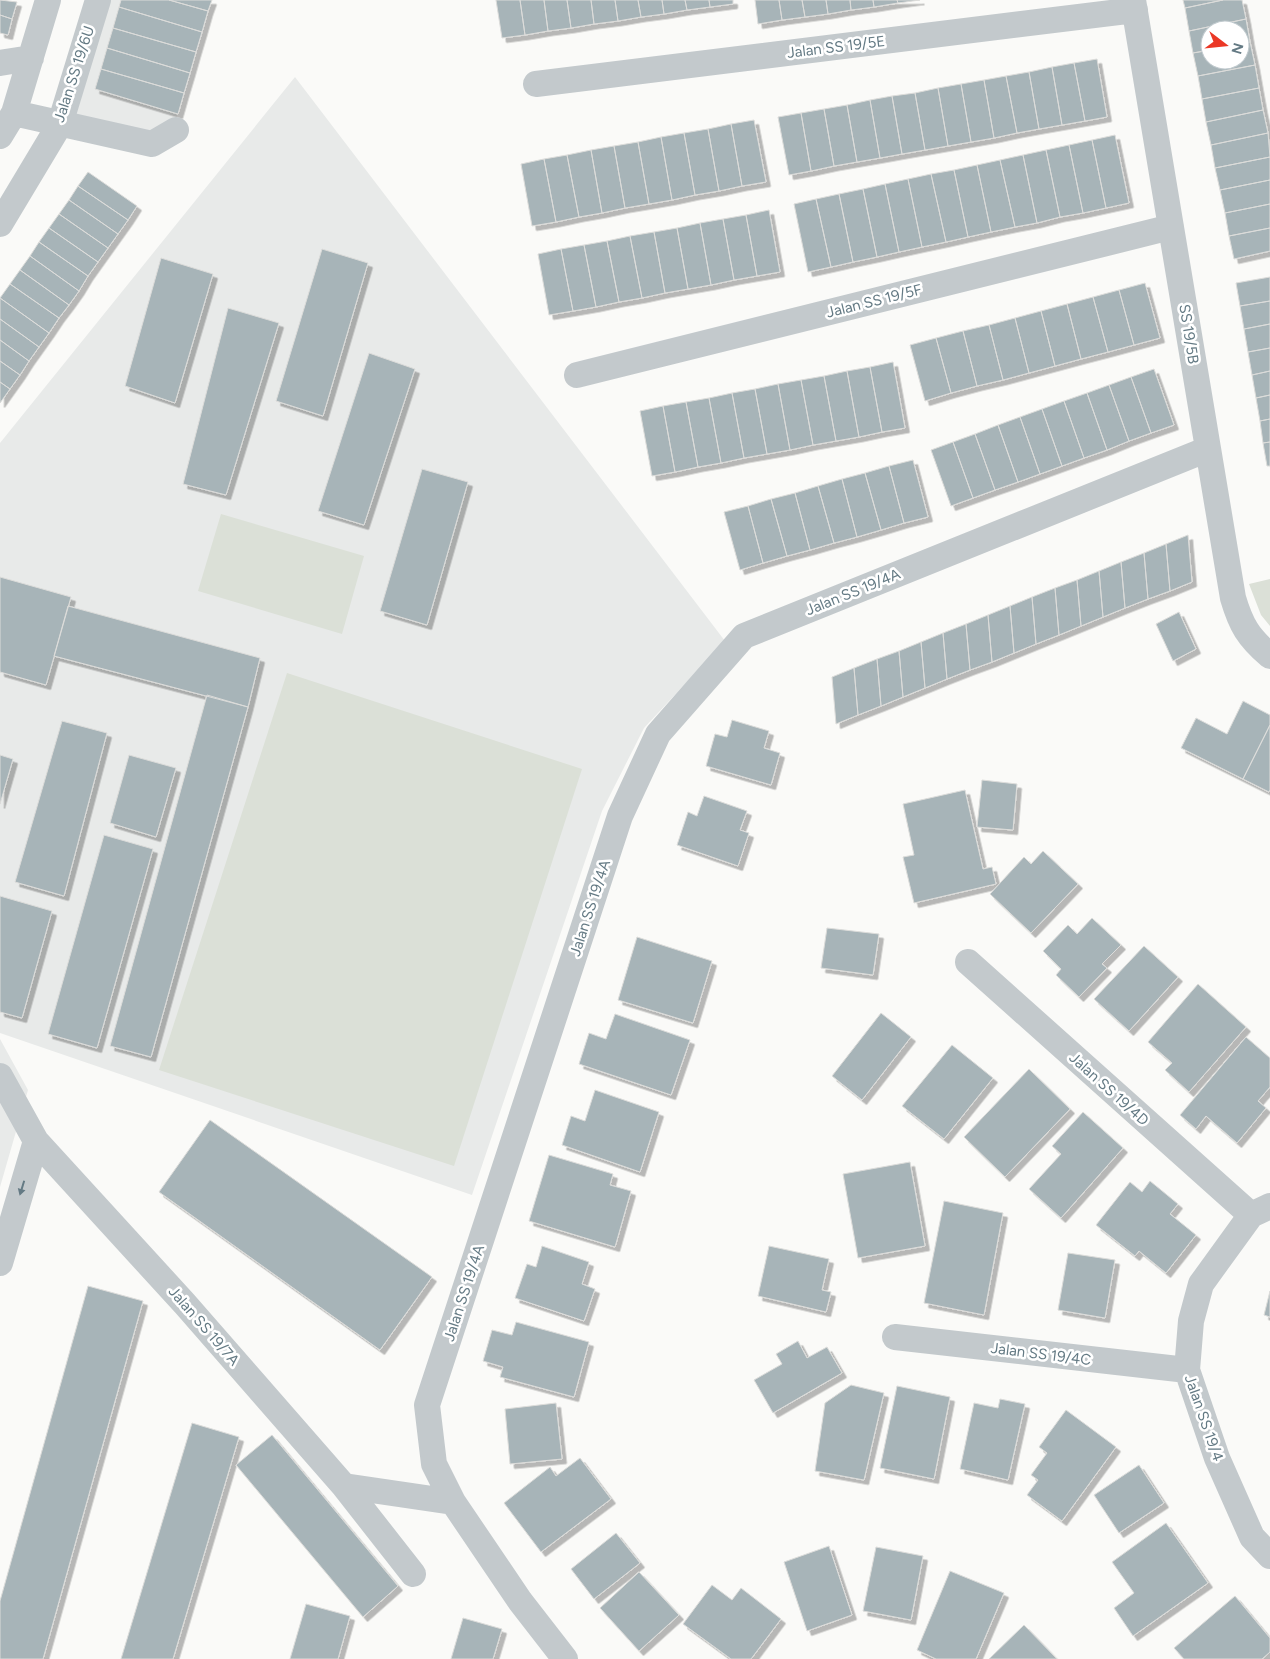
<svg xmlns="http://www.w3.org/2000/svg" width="1270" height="1659" viewBox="0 0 1270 1659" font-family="Figtree,sans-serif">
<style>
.built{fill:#e8eae9}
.green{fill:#dbe0d7}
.building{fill:#a7b4b8;stroke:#dcdcda;filter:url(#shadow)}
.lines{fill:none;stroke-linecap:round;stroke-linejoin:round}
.street{stroke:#c3c9cc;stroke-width:26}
.oneway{fill:#647a84}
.labels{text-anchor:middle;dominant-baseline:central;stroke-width:5;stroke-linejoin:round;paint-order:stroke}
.street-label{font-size:15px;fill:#647a84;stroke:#fff}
</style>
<defs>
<filter id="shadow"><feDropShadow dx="4.5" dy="4.5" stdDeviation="0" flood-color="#0004"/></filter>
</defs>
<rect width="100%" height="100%" fill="#fafaf8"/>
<path class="built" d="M107 0H211L175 122 149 135 71 119Z
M295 77 725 641 644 728 602 811 472 1195 0 1033V443Z
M0 1039 28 1090 0 1187Z"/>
<path class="green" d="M221 514 364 556 342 634 198 591Z
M1270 579V626L1261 615 1249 584Z
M287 673 582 769 454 1166 159 1070Z"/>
<path class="building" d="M0 0 17 2 12 19 0 15Z
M121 0H169L208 11 202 32 119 7Z
M169 0H212L208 11Z
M496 0H520L525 35 502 38Z
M520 0H544L548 31 525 35Z
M544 0H567L571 28 548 31Z
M567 0H591L594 24 571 28Z
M591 0H615L618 21 594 24Z
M615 0H638L641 17 618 21Z
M638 0H662L664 14 641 17Z
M662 0H685L687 10 664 14Z
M685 0H709L710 7 687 10Z
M709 0H733V4L710 7Z
M755 0H779L782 20 758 24Z
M779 0H802L805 17 782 20Z
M802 0H826L828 14 805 17Z
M826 0H850L851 10 828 14Z
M850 0H873L874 7 851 10Z
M873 0H897L898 3 874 7Z
M897 0H920L898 3Z
M1183 0H1223L1185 8Z
M1223 0H1242L1246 19 1189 31 1185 8Z
M119 7 202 32 196 52 113 28Z
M0 15 12 19 8 35 0 33Z
M1246 19 1250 42 1240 44V30H1210V50L1193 53 1189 31Z
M113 28 196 52 190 73 107 48Z
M1250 42 1255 65 1198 76 1193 53 1210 50V60H1240V44Z
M107 48 190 73 184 93 101 69Z
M1097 59 1107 117 1085 121 1074 63Z
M1074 63 1085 121 1062 125 1052 67Z
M1255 65 1259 88 1202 99 1198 76Z
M1052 67 1062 125 1039 129 1029 72Z
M101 69 184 93 178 114 95 89Z
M1029 72 1039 129 1017 133 1006 76Z
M1006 76 1017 133 994 138 984 80Z
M984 80 994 138 971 142 961 84Z
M961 84 971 142 948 146 938 88Z
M938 88 948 146 925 150 915 93Z
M1259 88 1263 110 1206 122 1202 99Z
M915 93 925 150 902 154 892 96Z
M892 96 902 154 880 158 870 100Z
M870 100 880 158 857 162 847 105Z
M847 105 857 162 834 166 824 109Z
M824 109 834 166 811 171 801 113Z
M1263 110 1268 133 1211 145 1206 122Z
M801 113 811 171 789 175 778 117Z
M754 120 766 182 742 186 731 124Z
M731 124 742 186 719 191 708 129Z
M708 129 719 191 695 195 684 133Z
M684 133 695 195 672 200 661 137Z
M1268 133 1270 157 1215 168 1211 145Z
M1115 135 1129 203 1106 208 1092 140Z
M661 137 672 200 649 204 638 142Z
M1092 140 1106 208 1083 213 1069 145Z
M638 142 649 204 625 208 614 146Z
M1069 145 1083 213 1060 217 1046 150Z
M614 146 625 208 602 213 591 150Z
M591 150 602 213 579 217 567 155Z
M1046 150 1060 217 1037 223 1023 155Z
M567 155 579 217 556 222 544 159Z
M1023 155 1037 223 1015 227 1000 160Z
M1270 157V180L1220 190 1215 168Z
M544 159 556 222 532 226 521 164Z
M1000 160 1015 227 991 232 977 165Z
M977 165 991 232 968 237 954 170Z
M954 170 968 237 946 242 931 174Z
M88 172 137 206 128 220 78 186Z
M931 174 946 242 922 247 908 179Z
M908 179 922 247 899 252 885 184Z
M1270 180V204L1225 213 1220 190Z
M885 184 899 252 877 257 863 189Z
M78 186 128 220 118 234 69 200Z
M863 189 877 257 853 262 839 194Z
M839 194 853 262 831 267 816 199Z
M816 199 831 267 808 272 794 204Z
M69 200 118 234 108 248 59 214Z
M1270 204V228L1229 236 1225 213Z
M769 210 780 272 757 276 746 215Z
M59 214 108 248 98 262 49 228Z
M746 215 757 276 734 280 723 219Z
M723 219 734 280 711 285 700 223Z
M700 223 711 285 688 289 677 228Z
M49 228 98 262 88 276 39 242Z
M677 228 688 289 665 293 654 232Z
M1270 228V251L1234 259 1229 236Z
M654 232 665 293 642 298 630 236Z
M630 236 642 298 619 302 607 241Z
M607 241 619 302 596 307 584 245Z
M39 242 88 276 79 291 30 256Z
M584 245 596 307 573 311 561 249Z
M322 249 368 263 323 416 276 401Z
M561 249 573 311 549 315 538 254Z
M30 256 79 291 69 305 20 270Z
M161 258 213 274 175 403 125 386Z
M20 270 69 305 59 318 10 284Z
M1270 277V301L1240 306 1236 283Z
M1145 283 1160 338 1134 345 1119 290Z
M10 284 59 318 49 333 0 298Z
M1119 290 1134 345 1108 352 1093 297Z
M1093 297 1108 352 1081 359 1067 304Z
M0 298 49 333 39 347 0 319Z
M1270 301V324L1244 329 1240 306Z
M1067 304 1081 359 1055 366 1041 311Z
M228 308 279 323 226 495 183 484Z
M1041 311 1055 366 1029 373 1015 318Z
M1015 318 1029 373 1003 380 989 325Z
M0 319 39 347 29 361 0 340Z
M1270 324V348L1248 352 1244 329Z
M989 325 1003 380 977 386 963 331Z
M963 331 977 386 951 393 936 338Z
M936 338 951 393 925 401 910 345Z
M0 340 29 361 20 375 0 361Z
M1270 348V371L1252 375 1248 352Z
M369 353 415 369 364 525 318 511Z
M0 361 20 375 10 389 0 382Z
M893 362 905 428 882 432 870 367Z
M870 367 882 432 859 437 847 371Z
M1154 369 1174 425 1151 433 1131 377Z
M847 371 859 437 836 441 824 376Z
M1270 371V395L1256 398 1252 375Z
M824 376 836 441 813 445 801 380Z
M1131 377 1151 433 1129 441 1109 385Z
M801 380 813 445 790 450 778 384Z
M0 382 10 389 0 403Z
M778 384 790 450 767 454 755 389Z
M1109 385 1129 441 1107 450 1087 393Z
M755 389 767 454 744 458 732 393Z
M732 393 744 458 721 463 709 398Z
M1087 393 1107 450 1084 458 1064 401Z
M1270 395V419L1260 421 1256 398Z
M709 398 721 463 698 467 686 402Z
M1064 401 1084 458 1062 466 1042 409Z
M686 402 698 467 675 472 663 406Z
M663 406 675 472 652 476 640 411Z
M1042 409 1062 466 1040 474 1020 417Z
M1020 417 1040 474 1018 482 998 425Z
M1270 419V442L1263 443 1260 421Z
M998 425 1018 482 995 490 975 434Z
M975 434 995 490 973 498 953 442Z
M953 442 973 498 951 506 931 450Z
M1270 442V466H1267L1263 443Z
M913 460 928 517 904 523 889 466Z
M889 466 904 523 881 530 865 473Z
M422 469 468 482 427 625 380 611Z
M865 473 881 530 857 537 842 479Z
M842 479 857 537 834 543 818 486Z
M818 486 834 543 810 550 795 493Z
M795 493 810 550 787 556 771 499Z
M771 499 787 556 763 563 748 506Z
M748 506 763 563 740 570 724 512Z
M1188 535 1192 582 1170 591 1166 544Z
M1166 544 1170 591 1148 599 1144 553Z
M1144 553 1148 599 1125 608 1121 562Z
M1121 562 1125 608 1103 617 1099 571Z
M1099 571 1103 617 1081 626 1077 580Z
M0 577 71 597 46 685 0 672Z
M1077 580 1081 626 1059 635 1055 588Z
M1055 588 1059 635 1036 644 1032 597Z
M1032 597 1036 644 1014 653 1010 606Z
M68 606 260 658 248 707 54 656Z
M1010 606 1014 653 992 662 988 615Z
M1179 612 1196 649 1173 661 1156 624Z
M988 615 992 662 970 670 966 624Z
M966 624 970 670 947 679 943 633Z
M943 633 947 679 925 688 921 642Z
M921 642 925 688 903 697 899 651Z
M899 651 903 697 881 706 877 659Z
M877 659 881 706 858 715 854 668Z
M854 668 858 715 836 724 832 677Z
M207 695 248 707 151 1057 110 1046Z
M1243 701 1270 715V725L1243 779 1181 748 1196 718 1227 734Z
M732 720 769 731 764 748 780 753 771 785 706 766 715 734 727 737Z
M62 721 107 733 64 896 15 882Z
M1270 725V790L1269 792 1243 779Z
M0 755 13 759 0 804Z
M129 755 176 768 156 837 110 823Z
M982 780 1017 784 1013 830 977 827Z
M965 790 983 869 992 867 996 884 914 903 903 857 914 855 903 804Z
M704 796 747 811 740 830 749 833 738 866 677 845 688 812 697 816Z
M104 835 153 849 97 1048 48 1034Z
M1043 851 1078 884 1031 933 990 894 1024 857 1031 864Z
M0 896 52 911 22 1018 0 1012Z
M1092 918 1121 945 1102 964 1107 968 1079 997 1056 975 1061 969 1043 951 1068 925 1077 934Z
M827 928 879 934 873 975 821 968Z
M637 937 712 961 693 1023 618 1000Z
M1144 946 1178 977 1129 1031 1094 999Z
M1198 984 1246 1027 1189 1092 1165 1070 1172 1063 1148 1042Z
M881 1013 911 1037 862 1100 832 1076Z
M615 1014 690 1040 671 1095 579 1064 589 1033 606 1039Z
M1246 1037 1270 1058V1087L1258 1101 1266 1108 1237 1143 1206 1116 1196 1129 1180 1115Z
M952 1045 993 1078 944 1139 902 1106Z
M1029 1069 1070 1109 1005 1177 964 1137Z
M595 1090 659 1112 640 1172 562 1145 571 1116 585 1121Z
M1083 1112 1123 1148 1061 1218 1029 1189 1061 1154 1052 1146Z
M210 1120 432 1277 380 1350 159 1192Z
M549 1155 613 1174 610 1185 631 1191 615 1247 529 1221Z
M910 1162 925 1246 858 1258 843 1174Z
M1150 1181 1178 1204 1170 1214 1196 1235 1166 1273 1139 1251 1135 1256 1096 1225 1130 1182 1142 1192Z
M944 1201 1003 1213 984 1315 924 1303Z
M542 1246 589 1262 582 1284 595 1289 584 1321 515 1298 527 1264 536 1267Z
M769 1246 829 1259 822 1290 831 1292 826 1312 758 1296Z
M1068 1253 1115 1260 1105 1318 1058 1310Z
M88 1286 143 1301 43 1659H0V1601Z
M1270 1291V1317L1264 1315Z
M516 1322 589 1342 574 1397 500 1377 503 1367 483 1361 492 1330 512 1335Z
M798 1341 807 1358 827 1347 842 1373 773 1413 754 1380 782 1364 776 1354Z
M851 1385 884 1393 864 1480 815 1471 825 1403Z
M897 1386 950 1397 934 1479 880 1468Z
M1000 1399 1025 1404 1008 1480 960 1469 974 1403 998 1408Z
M556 1403 562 1459 510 1464 505 1409Z
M1066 1410 1116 1447 1062 1521 1027 1495 1038 1480 1031 1475 1047 1453 1039 1447Z
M192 1423 239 1437 173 1659H121Z
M272 1435 398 1586 363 1617 236 1465Z
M580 1458 611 1499 541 1552 504 1503 550 1467 556 1476Z
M1139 1465 1164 1503 1119 1533 1094 1495Z
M1166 1523 1208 1583 1133 1636 1114 1608 1134 1593 1112 1562Z
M616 1533 640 1563 594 1599 571 1569Z
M829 1546 852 1615 807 1631 784 1562Z
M876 1547 923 1556 911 1620 863 1611Z
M950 1571 1004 1593 976 1659H936L917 1650Z
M639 1572 679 1615 639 1651 600 1608Z
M712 1585 732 1600 741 1588 781 1619 751 1659H731L683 1624Z
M1235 1596 1270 1638V1652L1262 1659H1184L1174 1648Z
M306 1604 350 1616 338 1659H290Z
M463 1618 502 1629 493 1659H451Z
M1024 1625 1057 1659H989Z"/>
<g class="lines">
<path class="street" d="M1133 0 1233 598C1241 625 1248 637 1270 656
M0 63 31 58
M536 84 1135 10
M14 113 152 144 176 130
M0 136 14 113 48 0
M0 224 60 124 98 0
M577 375 1171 227
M968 962 1251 1215
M0 1076 36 1141 185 1304 344 1486 413 1574
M1270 1206 1251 1215 1201 1284 1191 1321 1187 1370 1217 1458 1252 1537 1270 1556
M0 1263 36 1141
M895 1337 1187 1370
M344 1486 453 1502
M565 1659 520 1601 453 1502 434 1464 427 1405 620 816 658 734 744 636 1208 449"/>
</g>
<defs><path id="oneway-solid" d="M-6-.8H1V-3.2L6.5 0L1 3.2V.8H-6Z" transform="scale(1.25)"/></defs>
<use class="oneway" href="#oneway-solid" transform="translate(22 1188) rotate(107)"/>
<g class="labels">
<g class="street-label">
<text transform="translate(836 47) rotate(-7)">Jalan SS 19/5E</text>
<text transform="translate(74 74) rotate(-72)">Jalan SS 19/6U</text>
<text transform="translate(874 301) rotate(-14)">Jalan SS 19/5F</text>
<text transform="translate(1189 334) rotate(81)">SS 19/5B</text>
<text transform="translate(853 592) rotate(-22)">Jalan SS 19/4A</text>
<text transform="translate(590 908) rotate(-72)">Jalan SS 19/4A</text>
<text transform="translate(1109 1089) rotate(42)">Jalan SS 19/4D</text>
<text transform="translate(464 1293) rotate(-72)">Jalan SS 19/4A</text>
<text transform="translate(204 1326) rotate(49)">Jalan SS 19/7A</text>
<text transform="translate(1041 1354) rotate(7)">Jalan SS 19/4C</text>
<text transform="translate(1204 1418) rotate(71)">Jalan SS 19/4</text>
</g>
</g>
<g transform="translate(1225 45) rotate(106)"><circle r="24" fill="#ffffff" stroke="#c1cace"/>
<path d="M0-4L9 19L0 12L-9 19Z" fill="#eb3826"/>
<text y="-8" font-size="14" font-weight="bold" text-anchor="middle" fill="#647a84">N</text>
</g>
</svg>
